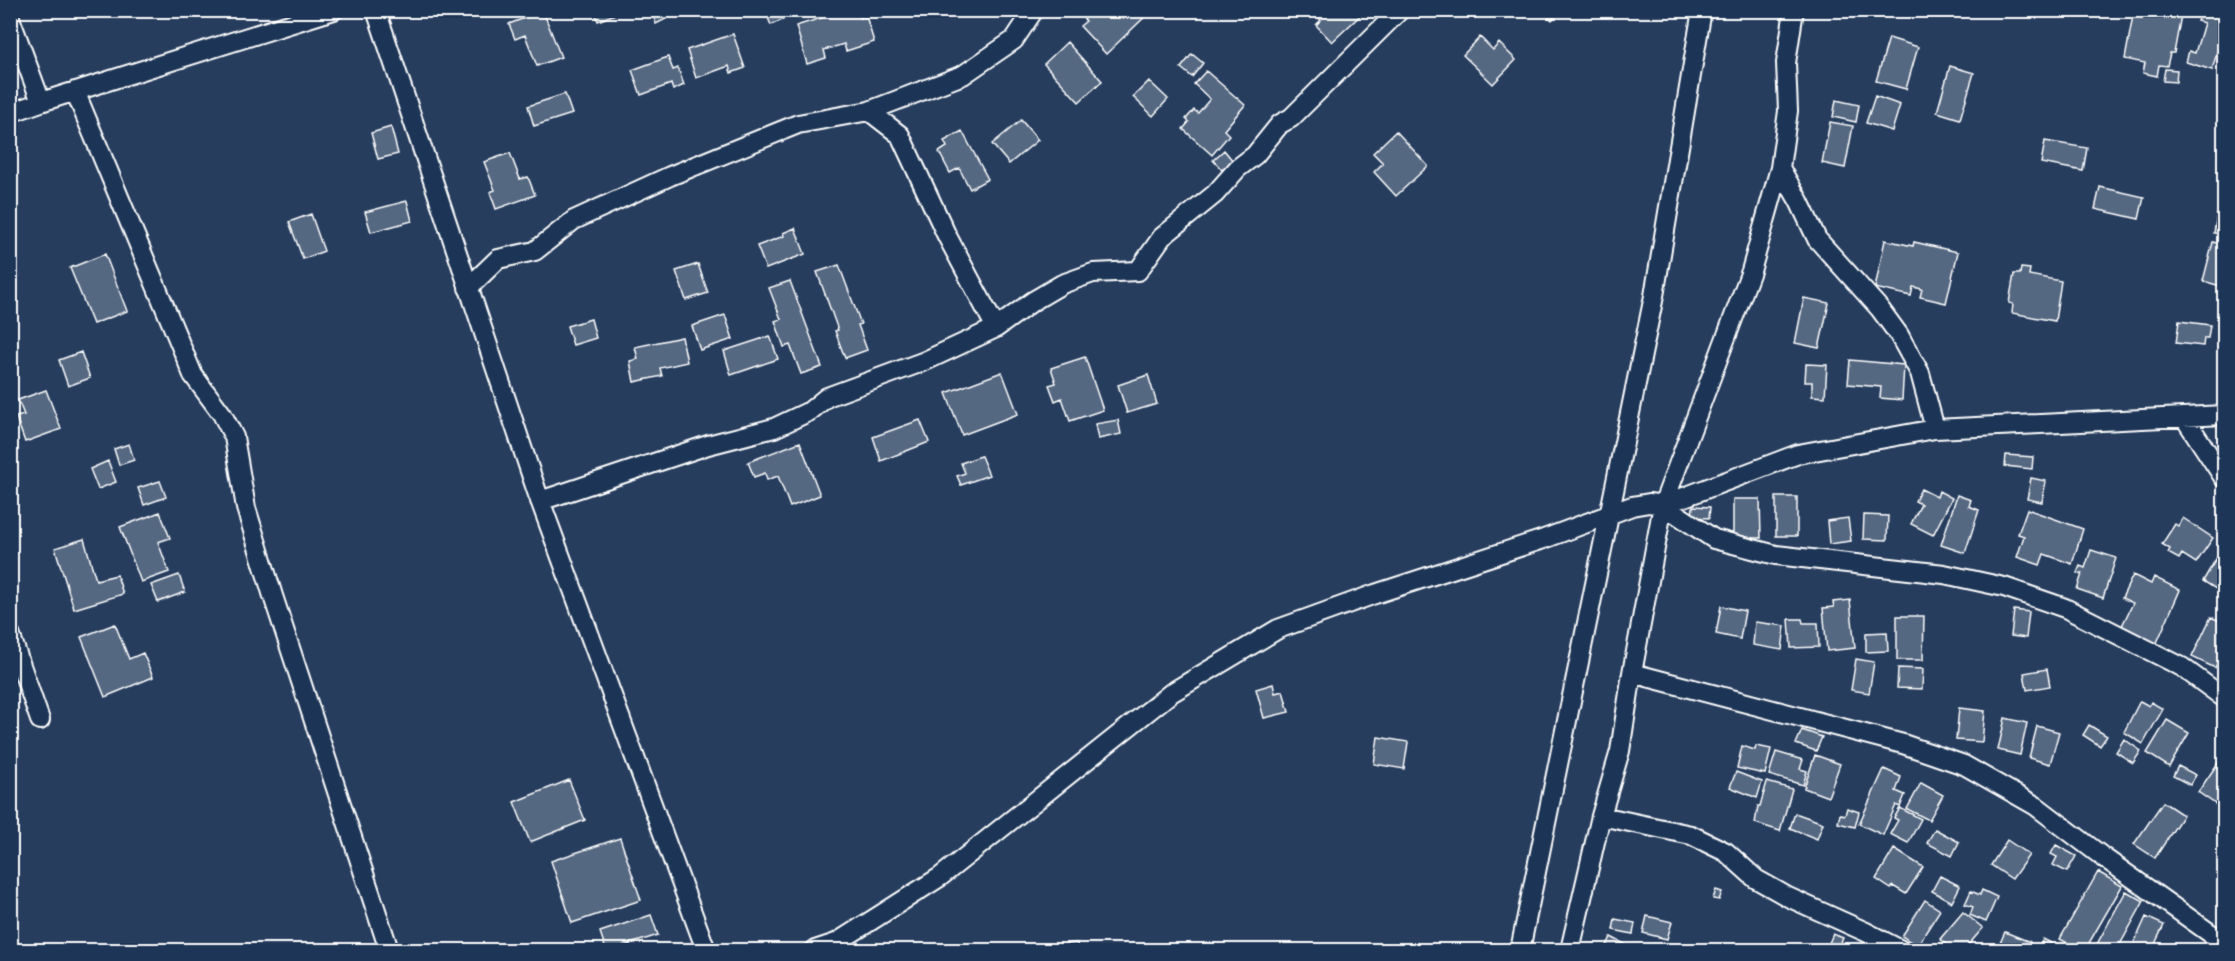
<svg xmlns="http://www.w3.org/2000/svg" width="2235" height="961" viewBox="0 0 2235 961" font-family="'Indie Flower',sans-serif">
<style>
.building{fill:#556781;stroke:#fff;stroke-width:1.5}
.lines{fill:none;stroke-linecap:round;stroke-linejoin:round}
.minor-casing{stroke:#fff;stroke-width:22}
.minor{stroke:#1d3557;stroke-width:18}
</style>
<rect width="100%" height="100%" fill="#263d5e"/>
<filter id="ink" filterUnits="userSpaceOnUse"><feTurbulence type="fractalNoise" baseFrequency=".0167" numOctaves="2"/><feDisplacementMap in="SourceGraphic" scale="12" xChannelSelector="R" yChannelSelector="G"/><feConvolveMatrix kernelMatrix="1 2 1 2 8 2 1 2 1" color-interpolation-filters="sRGB"/></filter>
<g filter="url(#ink)">
<path class="building" d="M594 10H625L598 21Z
M651 10H662L666 19 656 24Z
M787 10 791 16 771 25 768 18Z
M830 10H858L860 18 866 16 874 42 846 51 844 44 824 50 826 58 807 64 796 26 831 15Z
M1088 10H1152L1106 54 1080 26 1086 21 1081 16Z
M1312 10H1366L1332 42 1316 25 1321 20Z
M1542 10H1561L1552 20Z
M1972 10H1997V15Z
M2134 10H2182L2174 53H2170L2167 66 2159 65 2157 76 2143 73 2145 63 2125 59Z
M2201 10 2224 17V28L2212 70 2186 62 2189 51 2195 53 2204 23 2197 21Z
M543 11 561 57 537 66 525 35 515 39 509 24Z
M733 34 745 68 731 73 729 66 696 78 687 50Z
M1480 37 1493 50 1499 43 1516 60 1493 84 1463 55Z
M1889 38 1918 47 1906 89 1876 81Z
M1067 42 1102 81 1079 102 1044 64Z
M1192 54 1203 63 1192 77 1181 68Z
M668 57 673 70 678 68 684 85 673 90 671 84 641 95 632 70Z
M1950 66 1974 73 1960 119 1937 112Z
M2165 69 2177 70 2176 82 2163 81Z
M1206 71 1245 105 1224 130 1229 135 1212 155 1183 129 1189 122 1186 119 1194 110 1198 113 1210 99 1194 84Z
M1149 81 1168 99 1153 116 1133 97Z
M565 94 572 114 534 126 528 106Z
M1875 96 1900 105 1892 131 1866 123Z
M1836 100 1859 105 1856 122 1833 117Z
M1021 120 1038 140 1009 164 992 144Z
M1830 122 1853 126 1845 168 1822 163Z
M391 127 398 154 378 159 371 133Z
M962 131 988 179 970 189 959 168 950 173 939 152 947 147 944 141Z
M1396 131 1428 166 1396 196 1374 172 1383 163 1373 153Z
M2045 141 2087 148 2083 171 2041 163Z
M1224 150 1233 161 1222 170 1213 160Z
M510 153 520 179 528 177 535 195 496 209 490 192 495 190 484 162Z
M2100 187 2144 197 2139 219 2095 209Z
M407 201 412 221 371 232 365 212Z
M311 214 324 251 303 259 289 222Z
M2217 214 2224 215V235L2214 233Z
M795 228 805 254 766 269 757 246 784 236 783 233Z
M1885 240 1913 246 1914 242 1958 252 1946 303 1920 297 1922 289 1913 287 1911 296 1875 288Z
M2213 242 2224 245V287L2203 281Z
M105 254 127 311 93 324 70 268Z
M698 264 708 293 686 300 676 271Z
M839 265 861 324 858 325 867 350 845 358 835 331 838 330 817 272Z
M2021 268 2030 269 2029 275 2061 281 2055 321 2012 313 2013 304 2009 303 2014 274H2020Z
M790 281 822 367 801 374 790 345 784 347 775 321 781 319 769 288Z
M1804 298 1829 303 1819 348 1795 343Z
M725 315 733 339 700 350 692 326Z
M591 319 596 338 573 345 567 326Z
M2179 321 2210 325 2208 338H2204L2203 346 2176 343Z
M770 336 778 359 731 375 724 351Z
M682 337 687 362 660 368 662 376 634 382 630 361 638 359 635 347Z
M81 352 90 378 68 386 59 360Z
M1085 357 1103 410 1070 421 1062 398 1055 401 1049 385 1056 383 1051 368Z
M1850 360 1904 365 1902 400 1880 398 1881 387 1848 384Z
M1806 364 1827 365 1825 397 1812 396V382H1805Z
M1002 372 1018 414 962 435 946 393Z
M1148 375 1157 404 1127 413 1118 385Z
M46 390 61 429 25 442 16 417 24 415 18 400Z
M920 420 929 442 881 461 873 437Z
M1118 420 1121 434 1098 439 1095 424Z
M800 442 820 495 790 507 778 476 767 480 765 473 754 477 748 462Z
M129 444 134 460 119 465 114 449Z
M2006 455 2033 457 2032 469 2005 466Z
M981 456 989 475 961 485 957 476 965 473 961 463Z
M108 461 116 482 98 489 90 469Z
M2031 478 2046 481 2042 502 2027 499Z
M160 481 166 497 144 505 138 488Z
M1921 489 1937 497 1939 491 1952 498 1933 535 1911 524 1921 504 1915 501Z
M1957 495 1971 500 1969 506 1979 510 1965 553 1941 545Z
M1776 497H1797V536H1776Z
M1733 499H1760L1761 538H1733Z
M1693 506 1710 507 1709 518 1692 517Z
M2027 509 2083 529 2072 564 2044 554 2040 565 2017 557 2024 536 2018 534Z
M160 512 170 538 158 542 169 572 141 582 120 527Z
M1864 515 1888 516 1887 540 1863 539Z
M1848 518 1851 541 1829 544 1827 521Z
M2183 518 2213 538 2196 563 2182 554 2179 559 2168 553 2170 549 2162 544 2175 524 2178 526Z
M84 539 96 580 117 575 123 594 74 609 55 548Z
M2223 547 2224 548V594L2203 581Z
M2091 550 2116 558 2103 598 2077 589 2082 574 2077 573 2080 566 2085 568Z
M179 575 185 592 158 602 151 585Z
M2133 575 2151 584 2154 577 2180 590 2155 647 2120 630 2133 603 2122 598Z
M1850 600 1855 648 1827 651 1823 608 1834 607 1833 602Z
M1721 606 1745 611 1740 639 1716 634Z
M2014 610 2029 612 2026 638 2011 636Z
M1897 616H1924L1923 660H1897Z
M2211 617 2224 623V649L2215 668 2192 657Z
M1789 619H1802L1803 623H1818L1819 647 1791 648Z
M1755 622 1785 626 1782 650 1753 645Z
M115 624 129 659 143 653 153 677 105 697 81 637Z
M1887 632 1888 651 1866 652V633Z
M1856 659 1874 662 1869 693 1851 690Z
M1898 668 1923 669 1922 689 1897 688Z
M2047 669 2050 686 2027 690 2024 673Z
M1273 684 1275 693 1283 691 1289 712 1264 718 1256 689Z
M2140 701 2149 706 2151 702 2163 709 2143 744 2124 732Z
M1959 708 1985 711 1982 742 1956 740Z
M2005 718 2027 723 2020 755 1998 750Z
M2167 720 2189 733 2169 767 2147 753Z
M2089 725 2107 736 2100 746 2083 735Z
M2037 726 2059 732 2050 764 2029 758Z
M1802 730 1822 737 1816 751 1796 744Z
M1378 737 1408 742 1404 769 1374 764Z
M2124 739 2141 751 2133 763 2116 752Z
M1742 746 1755 750 1756 746 1771 749 1765 774 1737 768Z
M1776 752 1803 760 1800 769 1807 771 1803 785 1769 775Z
M1815 755 1840 764 1828 797 1804 788Z
M2220 760 2224 764V803L2221 808 2198 792Z
M2178 766 2196 775 2190 785 2173 776Z
M1884 769 1901 777 1896 791 1905 795 1900 807 1896 805 1883 835 1859 824Z
M1736 772 1762 782 1757 798 1730 787Z
M569 780 585 820 530 842 514 802Z
M1767 782 1792 789 1780 831 1755 823 1758 806H1760Z
M1921 783 1943 795 1929 820 1907 809Z
M2163 802 2183 815 2155 858 2134 844Z
M1847 808 1859 812 1855 827 1838 823 1840 814 1845 815Z
M1900 808 1921 819 1908 843 1890 834 1898 820 1894 818Z
M1795 813 1823 823 1817 839 1790 828Z
M1935 829 1959 842 1952 856 1927 843Z
M620 838 641 900 572 923 551 861Z
M2007 840 2029 855 2012 879 1991 865Z
M2056 845 2076 856 2067 872 2053 865 2057 857 2051 854Z
M1894 849 1923 867 1906 894 1893 886 1891 889 1876 879Z
M2098 872 2122 886 2085 950H2080L2060 939Z
M1940 876 1960 886 1952 902 1932 891Z
M1716 890 1722 892 1719 900 1713 899Z
M1982 890 1997 897 1986 922 1970 915 1973 907 1965 904 1971 891 1980 895Z
M2126 891 2144 901 2117 950H2105L2096 946Z
M1925 900 1940 910 1917 946 1902 936Z
M1963 912 1983 928 1964 950H1954L1940 939Z
M651 915 658 935 612 950H606L600 932Z
M1647 916 1672 922 1667 939 1643 933Z
M2146 917 2164 925 2152 950H2131Z
M1615 919 1635 923 1633 934 1613 930Z
M2005 932 2030 942 2027 950H1997Z
M1833 934 1843 938 1838 950H1826Z
M1611 937 1634 949 1633 950H1605Z
M2043 939 2065 950H2032L2035 945 2039 948Z
M1077 943 1078 950H1068L1067 944Z
M1315 946 1336 950H1314Z
M1339 946 1352 949V950H1338Z"/>
<g class="lines">
<defs>
<path id="minor" d="M376 10 538 495 706 950
M10 18 41 102
M75 91 193 375 222 414 234 437 246 508 273 596 389 950
M869 111 963 75 1014 40 1034 10
M10 113 41 102 334 10
M1780 168 1799 201 1817 239 1880 309 1899 335 1920 373 1935 429
M468 288 498 259 535 251 574 220 670 176 798 124 869 111 900 135 947 236 996 328
M2184 417 2224 478
M540 501 708 445 774 428 810 411 827 397 925 361 996 328 1033 301 1062 284 1093 273 1138 271 1162 237 1215 194 1238 168 1255 155 1280 124 1291 118 1400 10
M1663 505 1714 539 1776 555 1944 574 2004 587 2065 608 2182 667 2224 698
M10 634 40 720
M1632 673 1903 744 1964 765 2036 806 2103 857 2224 943
M1601 816 1691 835 1726 852 1756 879 1788 897 1866 932 1901 950
M815 950 836 943 940 877 1171 693 1278 629 1375 594 1544 539 1632 506 1649 503 1663 505 1798 454 1935 429 2224 415
M1520 950 1654 296 1702 10
M1570 950 1601 816 1620 751 1632 673 1663 505 1751 271 1780 168 1788 111 1786 63 1794 10"/>
</defs>
<use href="#minor" class="minor-casing"/>
<use href="#minor" class="minor"/>
</g>
</g>
<rect width="2235" height="961" fill="none" stroke="#1d3557" stroke-width="36"/>
<rect x="18" y="18" width="2199" height="925" fill="none" stroke="#fff" stroke-width="2" filter="url(#ink)"/>
</svg>
